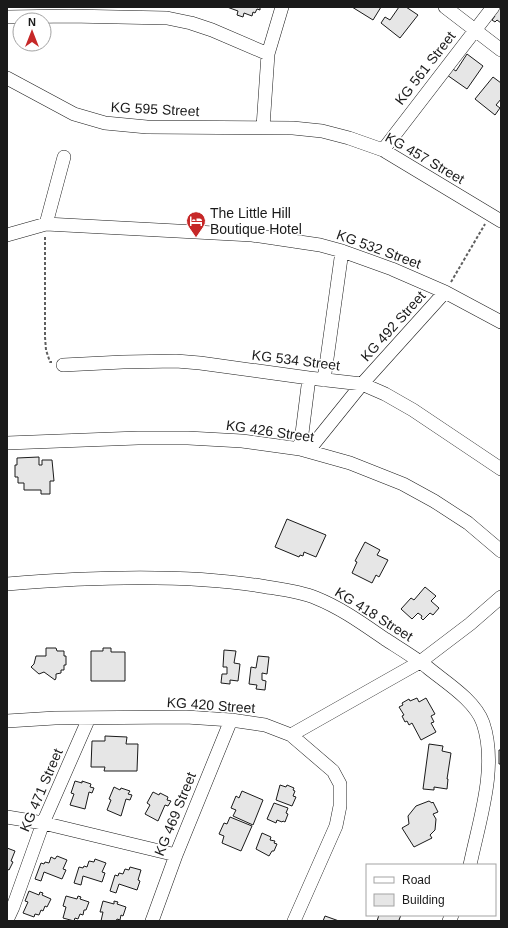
<svg xmlns="http://www.w3.org/2000/svg" width="508" height="928" viewBox="0 0 508 928" font-family="Helvetica,sans-serif">
<style>
.building{fill:#e6e6e6;stroke:#1a1a1a}
.lines{fill:none;stroke-linecap:round;stroke-linejoin:round}
.minor-casing{stroke:#1a1a1a;stroke-width:14}
.path{stroke:#5f5f5f;stroke-width:2;stroke-dasharray:3 2;stroke-linecap:butt}
.minor{stroke:#fff;stroke-width:13}
.labels{text-anchor:middle;dominant-baseline:central;stroke-width:3;stroke-linejoin:round;paint-order:stroke}
.street-label{font-size:14px;fill:#1a1a1a;stroke:#fff}
.poi-label{font-size:14px;fill:#1a1a1a;stroke:#fff;text-anchor:start}
</style>
<rect width="100%" height="100%" fill="#fff"/>
<path class="building" d="M227 7H260V10L257 9 255 13 253 12 252 16 244 13 243 17 237 15 238 11Z
M352 7H381L373 20Z
M399 7H406L418 15 400 38 381 23 385 17 390 20Z
M496 7H501V23L497 20 495 22 492 20 495 16 491 13Z
M467 54 483 66 467 89 447 75 451 68 456 71Z
M493 77 501 83V99L496 105 500 108 495 115 475 99Z
M39 457V465H42V460H52L54 481H50V494H41V490H24V483H18V477H15V465H17V458Z
M287 519 326 535 316 557 304 552 303 556 300 555 299 557 275 547Z
M365 542 380 550 377 555 388 560 379 577 376 575 372 583 352 573 357 562 355 561Z
M425 587 436 596 431 601 439 608 433 615 430 613 423 620 421 618 422 616 418 613 412 619 401 609 411 598 414 600Z
M46 648H56L57 651H64V656H66V665H64V670H61V673L56 674V678L55 680 44 672 39 674 31 667 34 664 36 656H46Z
M103 648H111V652H125V681H91V651H103Z
M224 650 236 651 234 663 240 664 238 681 230 680V684L221 683 222 674H227V667H223Z
M258 656 269 657 267 674 262 673V680L266 681 265 690 256 689 257 685 249 684 251 667 256 668Z
M417 698 419 702 426 698 435 714 431 716 434 722 431 723 436 732 421 740 412 723 409 725 407 721 405 722 402 716 404 715 399 707 403 705 402 703 409 699 410 701Z
M105 736 127 737 126 744H138L137 771H104L105 767H91L92 741H105Z
M429 744 443 746 442 751 451 753 447 779H448L447 789 434 787V790L423 789Z
M499 750H501V764H499Z
M75 781 82 783V781L91 784 90 787 94 788 92 793 89 792 85 809 70 805 74 794 71 793Z
M280 785 286 787 287 785 294 788 293 790 295 791 293 796 296 797 292 806 276 800Z
M114 787 120 790 121 788 130 791 128 794 132 795 130 800 126 799 121 816 107 810 111 800 109 799Z
M242 791 263 800 253 825 233 816 236 810 231 808 236 796 239 798Z
M153 792 159 795 160 793 168 797 167 800 171 801 168 806 165 805 158 821 145 814 150 805 147 803Z
M429 801 432 803 433 802 438 812 433 814 436 819 435 830 430 835 432 838 414 847 402 828 409 824 408 816 416 806Z
M274 803 288 808 286 813 288 814 285 822 283 821 282 822 277 820 276 823 267 819Z
M230 817 252 826 241 851 222 843 224 836 219 834 224 823 227 824Z
M262 833 271 837 270 840 275 841 274 843 277 844 274 851H272L269 856 256 849Z
M7 848 15 851 11 861 13 862 9 870 7 869Z
M57 856 67 860 63 869 66 870 62 879 44 872 41 881 35 879 41 863 44 864 45 862 49 863 51 857 55 859Z
M95 859 106 863 102 872 105 873 102 882 83 876 81 885 74 883 79 867 83 868 84 866 87 867 89 861 94 862Z
M130 867 141 870 138 880 140 881 137 890 119 884 116 893 110 891 115 875 118 876 119 873 123 874 125 869 129 870Z
M29 891 39 895 40 892 43 893 42 895 51 899 47 907 45 906 43 911 41 910 39 915 35 914 34 917 23 913 28 902 25 901Z
M66 896 77 899 78 896 81 897 80 899 89 902 86 910H84L83 915 80 914 78 919 75 918 74 921 63 918 66 907 63 906Z
M103 901 114 904V901L118 902 117 904 126 907 123 916 121 915 120 920 117 919 116 921H101L103 912H100Z
M379 915H401L399 920 401 921H377Z
M325 916 339 921H323Z"/>
<g class="lines">
<defs>
<path id="minor" d="M445 7 501 50
M7 17 69 16 167 18 191 23 212 30 268 54 263 127
M268 54 282 7
M7 78 74 114 105 123 147 127 293 128 322 131 349 138 383 150 501 221
M383 150 493 7
M46 224 64 157
M7 235 46 224 252 235 320 245 342 251 392 269 445 292 501 322
M63 365 123 362 176 361 200 363 309 378 362 384 385 394 413 410 501 469
M324 380 342 251
M7 443 138 438H188L242 441 300 449 350 463 403 484 434 501 468 523 501 551
M300 449 309 378
M308 451 362 384 445 292
M7 584C88 577 180 573 261 586 279 589 299 591 316 598 341 608 363 624 385 639 399 648 414 657 427 667 445 682 475 700 483 723 498 767 479 821 470 865
M7 721 55 718 186 717 231 720 265 725 291 735 333 771 340 784V806L336 826 294 921
M291 735 420 662 470 624 501 597
M7 817 43 823 176 855
M7 920 13 907 43 823 89 718
M152 921 176 855 231 720
M449 921 452 915"/>
</defs>
<use href="#minor" class="minor-casing"/>
<path class="path" d="M45 237V337L46 350 50 362H52
M451 282 485 224"/>
<use href="#minor" class="minor"/>
</g>
<defs>
<symbol id="hotel-pin" viewBox="-11 -11 22 30"><path d="M0 17L-7.5 6A9.5 9.5 0 1 1 7.5 6Z" fill="#c62828" stroke="#fff"/><path d="M-6-4.5h1.5V1H6V5H4.5V3h-9V5H-6ZM-4 0a1.8 1.8 0 1 1 3.6 0ZM.5 0V-2.5h3Q6-2.5 6 0Z" fill="#fff"/></symbol>
</defs>
<g fill-rule="evenodd">
<use href="#hotel-pin" x="185" y="210" width="22" height="30"/>
</g>
<g class="labels">
<g class="street-label">
<text transform="translate(425 68) rotate(-52)">KG 561 Street</text>
<text transform="translate(155 109) rotate(3)">KG 595 Street</text>
<text transform="translate(425 158) rotate(30)">KG 457 Street</text>
<text transform="translate(379 249) rotate(20)">KG 532 Street</text>
<text transform="translate(393 326) rotate(-48)">KG 492 Street</text>
<text transform="translate(296 360) rotate(7)">KG 534 Street</text>
<text transform="translate(270 431) rotate(8)">KG 426 Street</text>
<text transform="translate(374 614) rotate(32)">KG 418 Street</text>
<text transform="translate(211 705) rotate(4)">KG 420 Street</text>
<text transform="translate(41 790) rotate(-67)">KG 471 Street</text>
<text transform="translate(175 814) rotate(-68)">KG 469 Street</text>
</g>
<g class="poi-label">
<text x="210" y="213">The Little Hill<tspan x="210" dy="16">Boutique Hotel</tspan></text>
</g>
</g>
<rect width="508" height="928" fill="none" stroke="#1a1a1a" stroke-width="16"/>
<rect x="366" y="864" width="130" height="52" fill="#ffffff" stroke="#a3a3a3"/>
<rect x="374" y="877" width="20" height="6" fill="#ffffff" stroke="#a3a3a3"/>
<text x="402" y="884" font-size="12" fill="#1a1a1a">Road</text>
<rect x="374" y="894" width="20" height="12" fill="#e6e6e6" stroke="#a3a3a3"/>
<text x="402" y="904" font-size="12" fill="#1a1a1a">Building</text>
<g transform="translate(32 32)"><circle r="19" fill="#ffffff" stroke="#a3a3a3"/>
<path d="M0-3L7 15L0 10L-7 15Z" fill="#c62828"/>
<text y="-6" font-size="11" font-weight="bold" text-anchor="middle" fill="#1a1a1a">N</text>
</g>
</svg>
